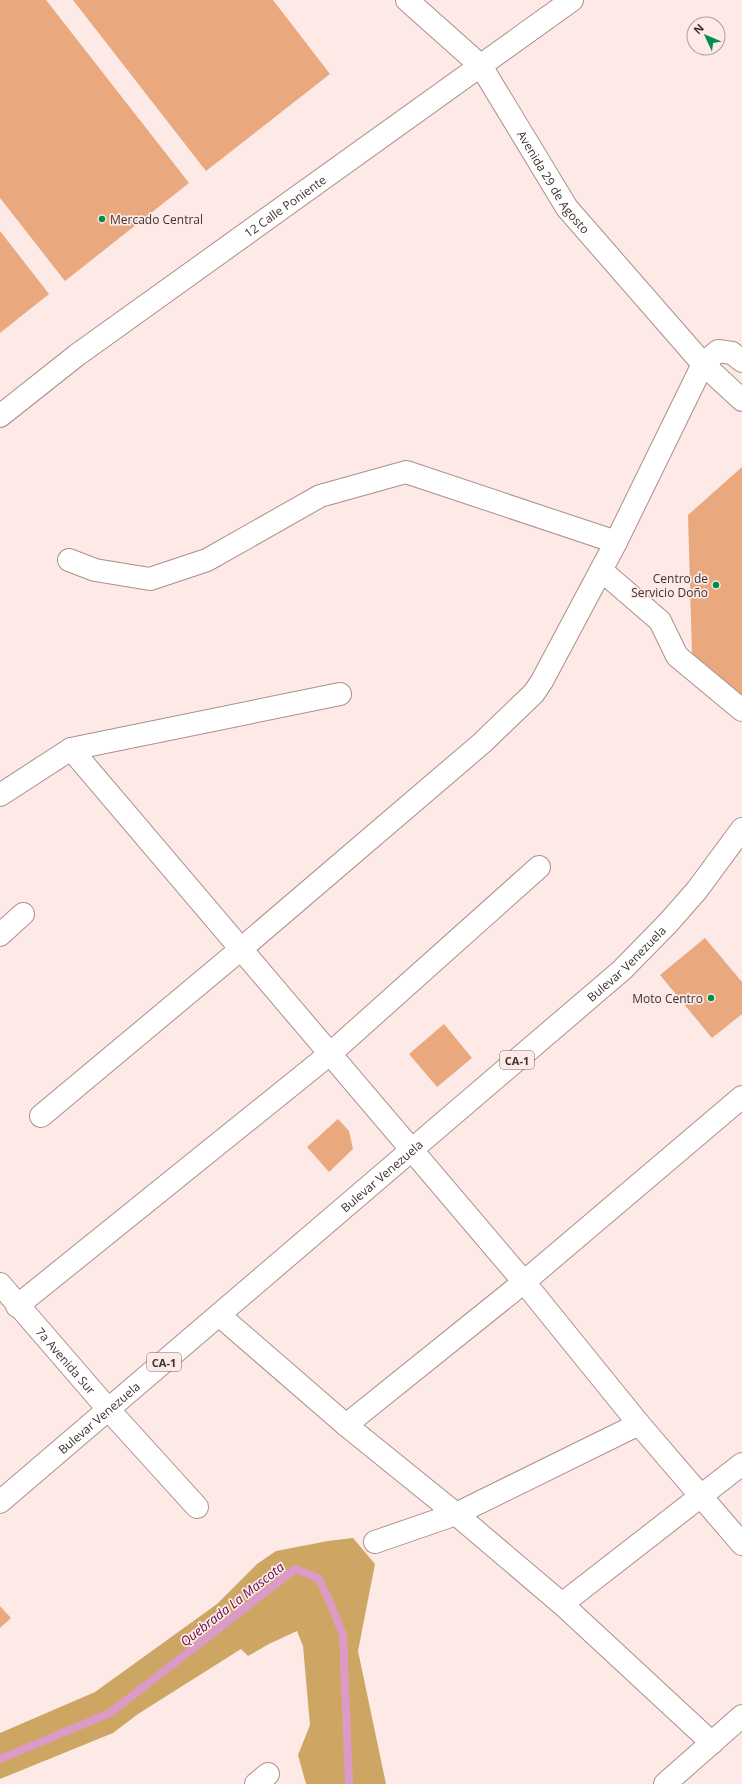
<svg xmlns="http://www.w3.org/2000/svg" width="742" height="1784" viewBox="0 0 742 1784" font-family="'Open Sans',sans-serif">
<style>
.forest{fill:#cea664}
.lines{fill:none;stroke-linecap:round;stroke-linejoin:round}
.stream{stroke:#dc9ac6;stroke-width:8}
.building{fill:#e9a87d}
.minor-casing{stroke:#ac8f8a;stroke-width:24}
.highway-casing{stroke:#ac8f8a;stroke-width:24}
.minor{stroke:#fff;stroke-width:22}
.highway{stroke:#fff;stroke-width:22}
.poi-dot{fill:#008e4c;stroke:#fde9e6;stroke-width:1.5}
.labels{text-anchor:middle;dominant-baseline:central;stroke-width:3.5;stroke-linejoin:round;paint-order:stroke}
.shield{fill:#fde9e6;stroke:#776866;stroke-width:1}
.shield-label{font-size:11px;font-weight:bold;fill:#3e312f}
.street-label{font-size:12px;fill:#3e312f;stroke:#fde9e6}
.poi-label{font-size:12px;fill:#3e312f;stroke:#fde9e6;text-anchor:end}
.water-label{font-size:13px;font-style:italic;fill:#5c104a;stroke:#fde9e6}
</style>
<rect width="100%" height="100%" fill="#fde9e6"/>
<path class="forest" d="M353 1538 375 1564 358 1651 386 1784H306L298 1755 310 1725 303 1646 297 1631 269 1644 248 1656 241 1649 138 1714 113 1733 0 1779V1733L95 1692 217 1604 257 1564 276 1551 328 1541Z"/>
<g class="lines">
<path class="stream" d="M0 1759 110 1713 295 1569 318 1578 329 1600 343 1635 349 1784"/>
</g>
<path class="building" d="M0 0H46L189 183 65 281 0 198Z
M73 0H273L330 74 206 171Z
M0 231 49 294 0 333Z
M742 467V698L692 655 688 515Z
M705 938 742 982V1014L712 1038 660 975Z
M444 1024 472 1058 437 1087 409 1054Z
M338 1119 349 1131 353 1149 329 1172 307 1147Z
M0 1606 11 1618 0 1628Z"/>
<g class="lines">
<defs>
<g id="minor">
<path id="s1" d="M407 0 481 66 567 208 703 364 742 400"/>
<path id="s2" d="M0 416 77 355 572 0"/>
<path d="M69 560 95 570 150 579 207 560 320 496 406 472 616 542"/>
<path d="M601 570 660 621 677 656 742 710"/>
<path d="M71 749 524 1282 639 1424 742 1544"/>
<path d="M0 795 71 749 340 694"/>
<path d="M0 935 23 914"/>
<path d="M41 1116 241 949 482 743 534 693 542 681 616 542 703 364 718 351 732 353 742 361"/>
<path id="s3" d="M0 1284 108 1409 197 1507"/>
<path d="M17 1306 331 1053 539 867"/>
<path d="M219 1315 346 1425 456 1514 562 1604 712 1743"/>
<path d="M346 1425 524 1282 742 1097"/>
<path d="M375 1542 456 1514 639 1424"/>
<path d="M562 1604 742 1464"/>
<path d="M256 1784 268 1774"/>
<path d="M665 1784 742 1716"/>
</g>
<g id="highway">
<path id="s4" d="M0 1502 622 970 669 922 697 890 742 829"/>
</g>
</defs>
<use href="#minor" class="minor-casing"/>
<use href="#highway" class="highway-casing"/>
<use href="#minor" class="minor"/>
<use href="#highway" class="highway"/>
</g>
<g class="poi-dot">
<circle cx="102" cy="219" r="4"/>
<circle cx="716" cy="585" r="4"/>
<circle cx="711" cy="998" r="4"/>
</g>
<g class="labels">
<g class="shield">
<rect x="500" y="1051" width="34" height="18" rx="3"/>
<rect x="147" y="1353" width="34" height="18" rx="3"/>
</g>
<g class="shield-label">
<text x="517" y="1060">CA-1</text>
<text x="164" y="1362">CA-1</text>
</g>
<g class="street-label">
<text stroke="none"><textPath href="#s1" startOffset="236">Avenida 29 de Agosto</textPath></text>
<text stroke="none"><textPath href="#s2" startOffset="354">12 Calle Poniente</textPath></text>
<text stroke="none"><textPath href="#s4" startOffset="826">Bulevar Venezuela</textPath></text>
<text stroke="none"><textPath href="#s4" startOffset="502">Bulevar Venezuela</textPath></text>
<text stroke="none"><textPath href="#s3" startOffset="101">7a Avenida Sur</textPath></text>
<text stroke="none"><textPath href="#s4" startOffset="130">Bulevar Venezuela</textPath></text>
</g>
<g class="poi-label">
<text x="110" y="219" text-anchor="start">Mercado Central</text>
<text x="708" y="578">Centro de<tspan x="708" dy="14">Servicio Doño</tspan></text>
<text x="703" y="998">Moto Centro</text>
</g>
<g class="water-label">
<text transform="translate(232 1604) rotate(-38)">Quebrada La Mascota</text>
</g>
</g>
<g transform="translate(706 36) rotate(314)"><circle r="19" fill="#fde9e6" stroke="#b19f9d"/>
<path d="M0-3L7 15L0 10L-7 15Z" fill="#008e4c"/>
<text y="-6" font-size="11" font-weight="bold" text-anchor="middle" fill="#3e312f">N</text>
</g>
</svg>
